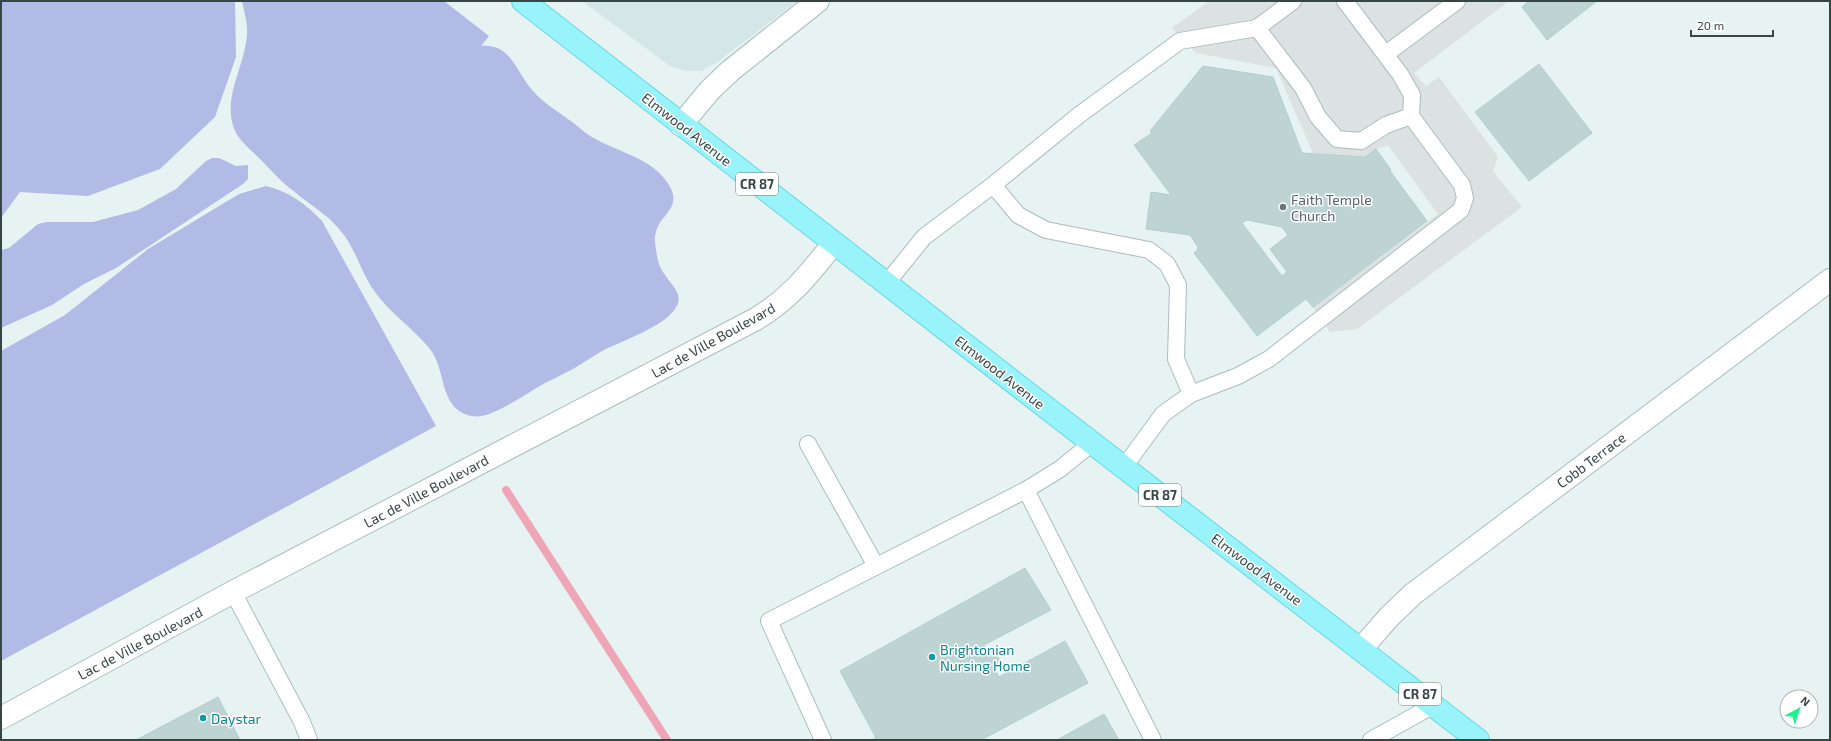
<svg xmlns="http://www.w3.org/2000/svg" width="1831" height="741" viewBox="0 0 1831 741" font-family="'Exo 2',sans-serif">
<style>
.residential{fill:#d5e6e7}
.green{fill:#b1bbe6}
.parking{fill:#dce1e1}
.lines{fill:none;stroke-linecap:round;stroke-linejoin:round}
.stream{stroke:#eea5b5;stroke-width:8}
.building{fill:#bdd4d3;stroke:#b0cfce;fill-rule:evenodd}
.service-casing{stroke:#aabdbe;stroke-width:18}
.minor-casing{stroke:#aabdbe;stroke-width:24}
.tertiary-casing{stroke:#aabdbe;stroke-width:24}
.primary-casing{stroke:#68d8e0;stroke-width:24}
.service{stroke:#fff;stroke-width:16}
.minor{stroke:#fff;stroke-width:22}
.tertiary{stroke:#fff;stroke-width:22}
.primary{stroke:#98f3fb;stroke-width:22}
.worship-dot{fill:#6b7280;stroke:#fff;stroke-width:1.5}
.culture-dot{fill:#0f9aa8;stroke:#fff;stroke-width:1.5}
.labels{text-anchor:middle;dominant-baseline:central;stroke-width:3;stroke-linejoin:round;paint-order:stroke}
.shield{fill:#fff;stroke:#727e7d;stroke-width:1}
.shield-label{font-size:13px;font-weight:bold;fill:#364645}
.street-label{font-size:14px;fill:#364645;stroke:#fff}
.worship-label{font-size:14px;fill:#5b616d;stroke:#fff;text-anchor:start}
.culture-label{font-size:14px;fill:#0d838f;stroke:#fff;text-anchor:start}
</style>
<rect width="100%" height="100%" fill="#e7f2f3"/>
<path class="residential" d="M582 1H798L716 63 701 71H685L670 66Z"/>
<path class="green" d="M1 1H235L236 57 215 117 160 169 88 196 20 192 1 218Z
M242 1H444L489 36 481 46C512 43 516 73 533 91 546 106 566 116 581 129 606 151 647 153 667 182 685 207 660 214 656 232 654 237 655 244 656 249 657 259 659 267 665 275 672 286 685 295 675 309 663 327 622 341 602 351 592 357 583 363 573 369 562 375 550 380 538 387 522 397 507 407 489 414 482 417 474 417 467 415 439 405 446 369 430 349 412 327 388 312 372 288 360 269 354 245 339 229 327 214 310 205 296 193 282 183 271 170 259 158 251 150 242 143 236 133 220 101 245 67 247 34 248 24 244 12 242 1Z
M212 158H219L236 166 248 165V179L243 184 116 268 84 284 52 305 1 328V250L9 248 38 224 47 222H93L138 210 176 189 206 161Z
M266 186C288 191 306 204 322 221L436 426 1 661V351L65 315 148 249 239 194Z"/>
<path class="parking" d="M1209 1H1509L1414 73 1426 86 1439 77 1498 157 1493 171 1522 207 1357 329 1330 332 1313 307 1438 214 1388 145 1376 149 1365 157 1313 153 1276 68 1196 53 1172 28Z"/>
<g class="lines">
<path class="stream" d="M506 490 667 740"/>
</g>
<path class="building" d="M1529 1H1597L1547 40 1522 7Z
M1539 64 1592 133 1529 181 1475 112Z
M1203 66 1273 77 1302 153 1365 157 1376 149 1391 170 1390 171 1427 221 1313 307 1306 299 1257 336 1194 253 1198 250 1197 248 1198 247 1190 235 1146 229 1151 192 1171 195 1134 145 1152 133 1150 131ZM1247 220 1282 227 1288 235 1270 249 1287 272 1282 276 1242 223Z
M1025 568 1051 610 984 645 987 652 994 650 1001 662 994 668 999 677 1065 641 1088 683 981 740H871L876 738 840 671Z
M218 697 240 740H136Z
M1104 714 1119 740H1057Z"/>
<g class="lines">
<defs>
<path id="service" d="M1257 28 1303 88 1318 117 1337 139 1361 141 1386 125 1411 116
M1386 54 1457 1
M993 185 1079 115 1180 41 1257 28 1293 1
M886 284 924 237 993 185 1018 215 1046 230 1149 250 1167 264 1178 285 1176 359 1191 394 1163 414 1124 467
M1191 394 1238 376 1269 359 1461 210 1465 198 1462 185 1411 116 1412 95 1400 74 1345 1
M1092 443 1060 469 1026 490 1153 740
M808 444 876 566
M233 592 302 722 309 740
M823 740 769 621 1026 490
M1371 740 1434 705"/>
<path id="minor" d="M681 125 710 90 730 71 818 1
M1361 649 1389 617 1413 594 1830 280"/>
<path id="tertiary" d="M1 718 233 592 756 319C791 298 808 275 834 243"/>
<path id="primary" d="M523 1 1039 402 1478 740"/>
</defs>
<use href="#service" class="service-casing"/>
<use href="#minor" class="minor-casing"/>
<use href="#tertiary" class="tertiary-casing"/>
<use href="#primary" class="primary-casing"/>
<use href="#service" class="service"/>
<use href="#minor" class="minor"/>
<use href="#tertiary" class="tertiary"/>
<use href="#primary" class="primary"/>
</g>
<circle class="worship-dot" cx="1283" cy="207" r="4"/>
<g class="culture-dot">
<circle cx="932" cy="657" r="4"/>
<circle cx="203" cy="718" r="4"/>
</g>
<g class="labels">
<g class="shield">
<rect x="736" y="173" width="42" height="22" rx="3"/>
<rect x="1139" y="484" width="42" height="22" rx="3"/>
<rect x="1399" y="683" width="42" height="22" rx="3"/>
</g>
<g class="shield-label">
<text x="757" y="184">CR 87</text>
<text x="1160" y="495">CR 87</text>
<text x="1420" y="694">CR 87</text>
</g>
<g class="street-label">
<text transform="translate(687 129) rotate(38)">Elmwood Avenue</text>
<text transform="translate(713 340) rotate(-29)">Lac de Ville Boulevard</text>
<text transform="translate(1000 372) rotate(38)">Elmwood Avenue</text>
<text transform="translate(1591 460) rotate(-37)">Cobb Terrace</text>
<text transform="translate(426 491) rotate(-28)">Lac de Ville Boulevard</text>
<text transform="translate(1257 569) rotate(37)">Elmwood Avenue</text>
<text transform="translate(140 643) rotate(-28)">Lac de Ville Boulevard</text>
</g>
<g class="worship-label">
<text x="1291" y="199">Faith Temple<tspan x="1291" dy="16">Church</tspan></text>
</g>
<g class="culture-label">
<text x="940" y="649">Brightonian<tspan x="940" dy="16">Nursing Home</tspan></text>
<text x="211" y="718">Daystar</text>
</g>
</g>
<rect width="1831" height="741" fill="none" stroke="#364645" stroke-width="4"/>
<g transform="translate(1799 709) rotate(40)"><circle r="19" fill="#ffffff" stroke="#afb5b5"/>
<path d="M0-3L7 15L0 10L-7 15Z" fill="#1ef38b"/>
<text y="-6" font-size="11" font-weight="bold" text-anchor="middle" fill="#364645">N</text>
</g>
<path d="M1691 30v6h82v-6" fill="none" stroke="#364645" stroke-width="2"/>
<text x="1697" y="30" font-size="12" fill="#364645" stroke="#ffffff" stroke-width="3" paint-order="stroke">20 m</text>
</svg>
